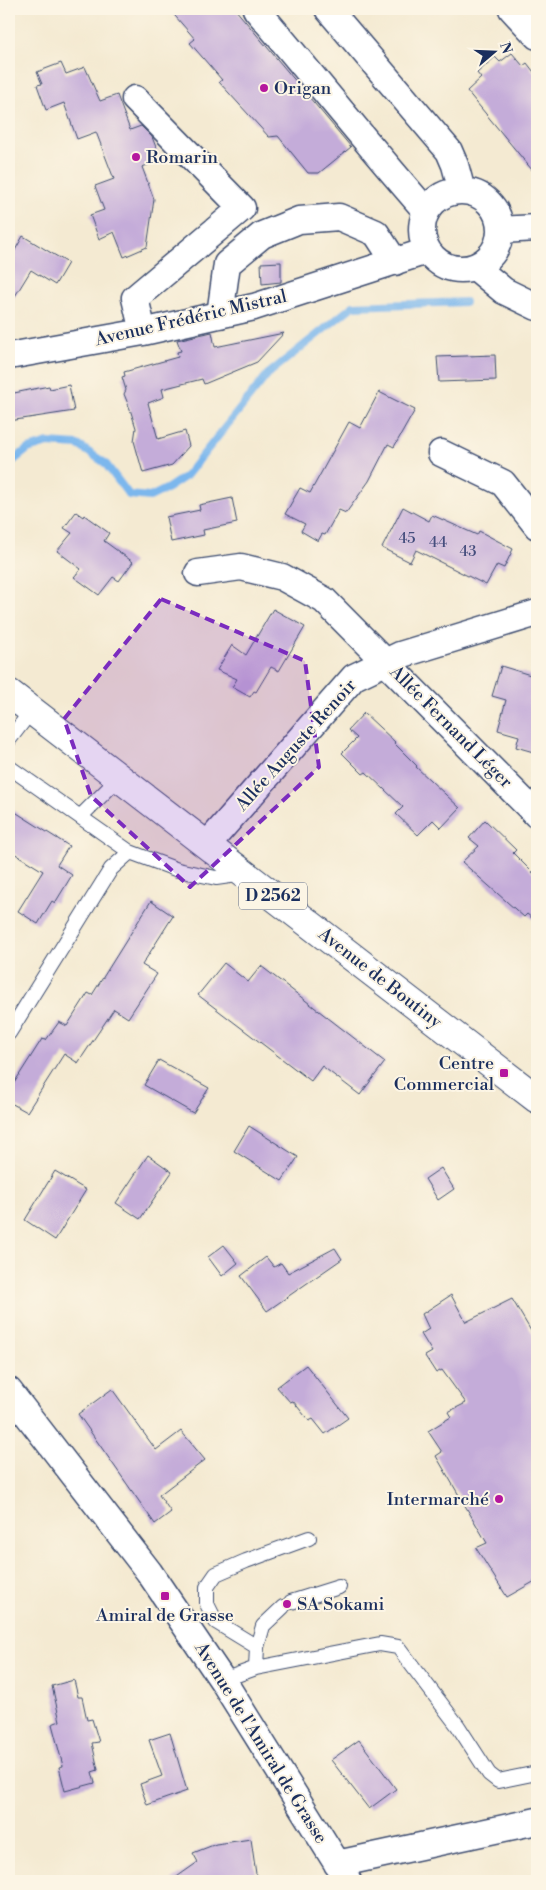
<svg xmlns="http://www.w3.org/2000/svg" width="546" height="1890" viewBox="0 0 546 1890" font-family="'Libre Bodoni',serif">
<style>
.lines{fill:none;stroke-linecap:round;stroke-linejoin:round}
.stream{stroke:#7cb7ed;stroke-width:8}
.building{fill:#c4acd9}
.lane-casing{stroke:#3c4b6f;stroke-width:16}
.street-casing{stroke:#3c4b6f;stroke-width:29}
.primary-casing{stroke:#3c4b6f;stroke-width:30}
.lane{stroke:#fff;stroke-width:14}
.street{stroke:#fff;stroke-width:26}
.primary{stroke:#fff;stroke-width:28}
.marked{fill:#7b2cbf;fill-opacity:0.2;stroke:#7b2cbf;stroke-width:4;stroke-dasharray:10 6;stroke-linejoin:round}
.poi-dot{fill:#b5179e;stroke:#fcf5e5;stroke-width:2}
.labels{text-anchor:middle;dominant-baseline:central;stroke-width:4;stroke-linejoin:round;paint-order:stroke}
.number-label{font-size:15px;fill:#454e7d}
.shield{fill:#fcf5e5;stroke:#5e6a86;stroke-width:1}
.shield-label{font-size:16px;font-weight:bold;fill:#1b2f5e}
.poi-label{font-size:18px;fill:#1b2f5e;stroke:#fcf5e5;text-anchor:start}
.street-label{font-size:18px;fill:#1b2f5e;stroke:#fcf5e5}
</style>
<rect width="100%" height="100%" fill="#fcf5e5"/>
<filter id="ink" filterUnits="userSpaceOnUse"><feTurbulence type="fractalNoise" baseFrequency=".02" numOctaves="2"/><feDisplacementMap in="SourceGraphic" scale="10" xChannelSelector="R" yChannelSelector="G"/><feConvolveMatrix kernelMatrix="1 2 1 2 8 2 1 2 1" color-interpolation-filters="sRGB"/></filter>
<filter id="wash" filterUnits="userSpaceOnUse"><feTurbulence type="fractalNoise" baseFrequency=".0096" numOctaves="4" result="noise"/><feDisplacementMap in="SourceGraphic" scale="20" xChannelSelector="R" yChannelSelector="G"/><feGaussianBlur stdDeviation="1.12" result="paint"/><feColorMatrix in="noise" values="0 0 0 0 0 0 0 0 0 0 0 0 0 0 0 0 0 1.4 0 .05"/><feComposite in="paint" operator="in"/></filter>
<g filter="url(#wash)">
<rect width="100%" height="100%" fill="#f4ead2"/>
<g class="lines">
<path class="stream" d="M9 464 28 449 48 443 78 445 105 463 129 495 150 497 168 488 186 476 268 374 353 306 465 302"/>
</g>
<g id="blocks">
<path class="building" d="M169 9H235L351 147 319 173H308L278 136 269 137 219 82 222 80 190 43 195 39Z
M512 53 523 66 527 63 537 76V176L467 91 481 78 477 73 495 57 500 62Z
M61 63 66 74 85 67 100 101 117 95 130 130 141 126 152 137 161 160 142 167 154 199 147 247 124 257 114 232 99 239 90 215 104 210 95 186 114 179 96 132 77 139 64 103 46 110 37 85 42 84 37 72Z
M23 236 68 263 55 285 31 270 9 306V261Z
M281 262V282L262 284 261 263Z
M212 332 215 347 284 333 257 362 204 384 202 379 162 389 164 397 148 403 158 439 185 431 189 446 172 465 143 473 134 441 136 428 130 409 124 394 126 390 122 377 125 376 124 372 178 357 177 352 181 351 177 340Z
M495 355 496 380 439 382 437 357Z
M69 385 74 411 9 421V394L49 386 50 389Z
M379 392 415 410 394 447 388 444 369 481 346 513 339 510 325 535 322 534 318 541 301 531 305 524 285 514 300 488 310 493 349 422 360 428Z
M232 498 237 523 203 530 204 535 171 542 166 517 200 510 199 505Z
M403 507 429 521 432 515 477 535 479 531 513 549 504 568 497 565 486 585 416 550 410 562 382 548Z
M76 512 83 517 84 515 109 533 104 541 133 562 119 581 113 577 99 595 74 577 81 569 57 551 72 533 64 528Z
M273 609 305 627 279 671 271 667 256 692 254 691 250 697 232 687 237 679 217 670 232 645 246 655Z
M501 666 537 677V753L516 747 519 736 498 730 506 700 492 696Z
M364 713 395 742 394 743 417 766 416 767 460 808 441 828 433 820 418 835 396 814 403 807 366 772 363 774 342 753 357 738 348 730Z
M9 808 69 846 57 865 72 875 55 903 52 901 38 924 18 911 43 871 9 850Z
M485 820 516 850 513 853 537 877V922L527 914 524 917 462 862 479 846 469 838Z
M151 901 173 916 142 965 157 974 128 1018 114 1009 78 1063 64 1054 27 1112 9 1102V1091L42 1039 46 1040 59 1022 67 1026 88 993 92 995Z
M224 963 248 982 261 966 385 1062 360 1095 322 1066 311 1081 198 995Z
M159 1060 209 1088 193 1113 144 1085Z
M249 1126 298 1157 282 1181 234 1151Z
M148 1155 172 1172 140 1219 116 1203Z
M441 1168 454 1189 438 1200 425 1179Z
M55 1171 86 1190 55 1240 25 1220Z
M224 1245 238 1263 222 1276 208 1257Z
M335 1248 342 1259 267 1311 241 1276 266 1257 274 1267 281 1263 288 1273Z
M451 1295 466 1322 512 1299 537 1341V1580L507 1597 476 1548 487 1543 436 1456 442 1452 428 1431 451 1417 448 1412 466 1403 442 1370 436 1373 425 1356 432 1352 421 1334 429 1329 422 1314Z
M306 1365 348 1418 325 1434 313 1419 309 1421 293 1401 290 1402 277 1387Z
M112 1389 156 1450 181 1431 205 1460 159 1495 171 1512 155 1524 78 1414Z
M74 1680 78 1697H82L87 1720 92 1719 99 1742 92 1743 98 1770 92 1772 95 1783 65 1791 59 1767 63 1766 52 1724 60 1721 52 1686Z
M170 1733 187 1791 147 1805 140 1784 162 1776 149 1740Z
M359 1740 396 1789 369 1809 331 1760Z
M251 1839 257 1881H171L198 1862 193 1853 216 1844Z"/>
</g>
</g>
<g filter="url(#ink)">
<use href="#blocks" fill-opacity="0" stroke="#3c4b6f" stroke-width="1"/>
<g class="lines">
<defs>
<path id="lane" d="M9 740 32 710
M9 767 130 852 178 870 216 878 244 874
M81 816 120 777
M9 1033 111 869 130 852
M291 1602 339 1587
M257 1647 263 1626 283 1607
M256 1668 257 1647 216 1622 207 1604V1587L216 1574 246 1561 309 1538
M223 1680 256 1668 380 1644 398 1647 458 1726 489 1774 498 1781 537 1773"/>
<path id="street" d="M256 9C313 76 368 145 426 211
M328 9 449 151 455 165 462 191
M512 9 537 36
M135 99 242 208 135 298 143 332
M422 230a39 39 0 1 1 78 0a39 39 0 1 1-78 0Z
M500 230 537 228
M475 267 504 291 537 307
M220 315 227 264 262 235 299 220 339 217 376 233 395 262
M9 356 143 332 254 307 427 251
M441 453 503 483 537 526
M198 573 241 567 282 577 324 600 537 815
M207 845 354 677 400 655 537 613
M9 1391 149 1572 225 1684 348 1881
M337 1864 537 1821"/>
<path id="primary" d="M9 693 537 1099"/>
</defs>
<use href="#lane" class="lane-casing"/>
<use href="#street" class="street-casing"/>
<use href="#primary" class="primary-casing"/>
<use href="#lane" class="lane"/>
<use href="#street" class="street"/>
<use href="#primary" class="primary"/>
</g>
</g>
<path class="marked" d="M161 599 305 661 319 767 190 887 91 796 64 719Z"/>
<g class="poi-dot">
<circle cx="264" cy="88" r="5"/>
<circle cx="136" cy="157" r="5"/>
<rect x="499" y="1068" width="10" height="10" rx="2.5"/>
<circle cx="499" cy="1499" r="5"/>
<rect x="160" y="1591" width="10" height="10" rx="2.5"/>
<circle cx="287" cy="1604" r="5"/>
</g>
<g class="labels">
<g class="number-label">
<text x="407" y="538">45</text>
<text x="438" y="542">44</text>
<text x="468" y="551">43</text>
</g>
<rect class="shield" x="239" y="882.5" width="68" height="27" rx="4"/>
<g class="shield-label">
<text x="273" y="896">D 2562</text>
</g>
<g class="poi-label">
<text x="274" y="88">Origan</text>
<text x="146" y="157">Romarin</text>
<text x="494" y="1063" text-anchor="end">Centre<tspan x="494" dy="21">Commercial</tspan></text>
<text x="489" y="1499" text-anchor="end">Intermarché</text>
<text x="297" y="1604">SA Sokami</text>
<text x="165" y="1615" text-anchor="middle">Amiral de Grasse</text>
</g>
<g class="street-label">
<text transform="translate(191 318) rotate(-13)">Avenue Frédéric Mistral</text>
<text transform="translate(451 727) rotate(45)">Allée Fernand Léger</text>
<text transform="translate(296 745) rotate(-48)">Allée Auguste Renoir</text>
<text transform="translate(380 978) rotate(38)">Avenue de Boutiny</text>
<text transform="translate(261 1743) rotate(58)">Avenue de l'Amiral de Grasse</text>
</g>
</g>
<rect width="546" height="1890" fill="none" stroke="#fcf5e5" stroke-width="30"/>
<g transform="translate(494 52) rotate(71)" stroke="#fcf5e5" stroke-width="4" paint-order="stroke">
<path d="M0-4L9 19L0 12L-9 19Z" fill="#1b2f5e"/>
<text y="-8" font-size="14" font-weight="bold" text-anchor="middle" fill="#1b2f5e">N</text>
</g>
</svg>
